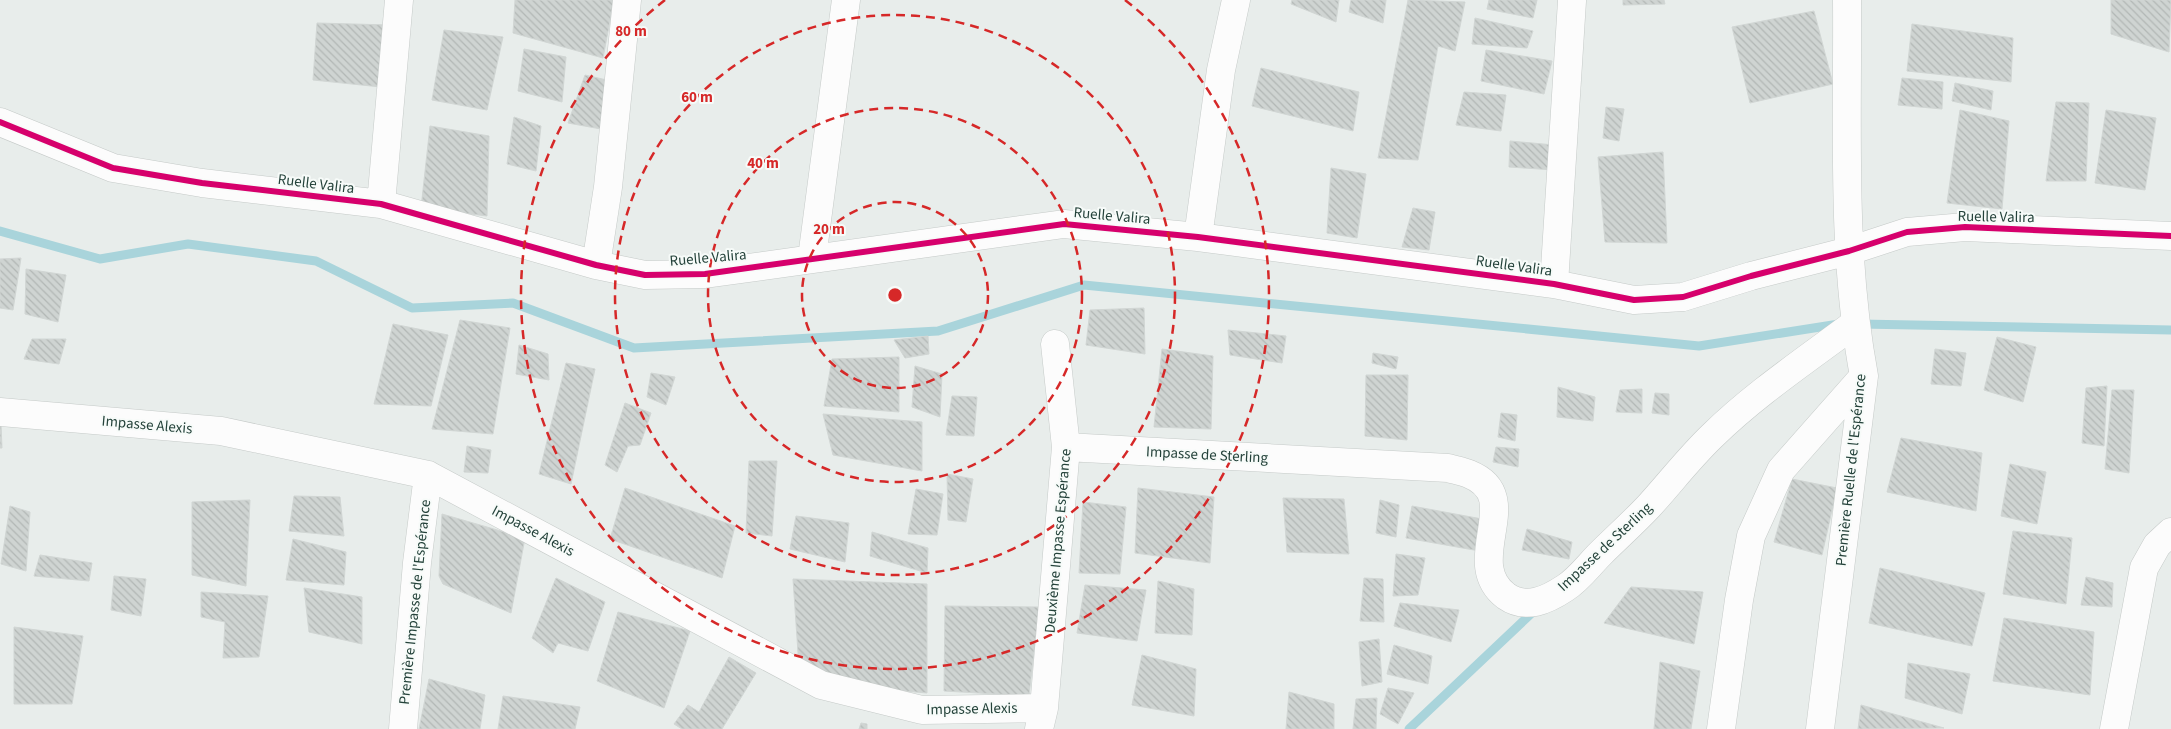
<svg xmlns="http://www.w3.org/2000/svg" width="2171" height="729" viewBox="0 0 2171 729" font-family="'Source Sans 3',sans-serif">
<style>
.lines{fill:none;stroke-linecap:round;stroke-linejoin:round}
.stream{stroke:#a9d4db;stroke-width:9}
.building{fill:url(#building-back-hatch);stroke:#d1d6d4}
.minor-casing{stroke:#c5cac8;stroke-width:29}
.minor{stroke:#fcfcfc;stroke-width:28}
.cycleway-casing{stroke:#f7fbf9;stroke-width:9}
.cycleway{stroke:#d6006c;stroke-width:6}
.ring{fill:none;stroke:#d62828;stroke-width:2.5;stroke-dasharray:9 6}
.labels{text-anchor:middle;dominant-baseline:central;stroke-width:4;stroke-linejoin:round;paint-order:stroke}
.street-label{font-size:15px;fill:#24423a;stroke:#f7fbf9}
.centre{fill:#d62828;stroke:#f7fbf9;stroke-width:2.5}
.ring-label{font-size:15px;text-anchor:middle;font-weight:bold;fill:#d62828;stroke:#f7fbf9;stroke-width:4;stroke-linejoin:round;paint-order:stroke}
</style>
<defs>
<pattern id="building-back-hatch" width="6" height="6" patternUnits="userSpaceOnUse" patternTransform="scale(1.25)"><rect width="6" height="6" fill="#cfd4d2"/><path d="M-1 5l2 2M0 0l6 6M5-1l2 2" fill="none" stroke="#b2b7b5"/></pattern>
</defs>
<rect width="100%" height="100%" fill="#e8edeb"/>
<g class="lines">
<path class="stream" d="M0 231 100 259 188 244 316 261 412 308 513 303 634 348 938 331 1084 285 1699 346 1839 324
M1860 324 2171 330
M1409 729 1536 609"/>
</g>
<path class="building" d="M515 0H614L603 58 513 33Z
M1292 0H1339L1336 22 1291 4Z
M1351 0H1386L1383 23 1349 12Z
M1408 0 1465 2 1455 51 1438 46 1418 160 1378 158Z
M1489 0H1537L1533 18 1487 9Z
M1623 0H1664L1665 4 1623 5Z
M2111 0H2171L2169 52 2111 34Z
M1814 11 1833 84 1750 103 1732 27Z
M1475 18 1533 31 1527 48 1472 44Z
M317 23 389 25 381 87 313 80Z
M1912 24 2013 38 2011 82 1907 71Z
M444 30 503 37 487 110 432 100Z
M524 49 566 57 562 102 518 91Z
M1486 50 1552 61 1544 94 1481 81Z
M1261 68 1359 92 1353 131 1252 106Z
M585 75 611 81 601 129 568 123Z
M1902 78 1943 82 1942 109 1898 105Z
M1955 83 1993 91 1991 110 1952 101Z
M1464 92 1506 95 1501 131 1456 125Z
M2056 102 2089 103 2086 181H2046Z
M1606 107 1624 109 1619 141 1603 138Z
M1960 110 2009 121 2002 209 1947 203Z
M2106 110 2156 118 2145 190 2095 183Z
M514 117 541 126 536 171 507 164Z
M430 126 489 136 487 216 421 208Z
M1510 141 1554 145V170L1509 167Z
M1663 152 1667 243 1605 242 1598 157Z
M1331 168 1366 174 1357 238 1327 233Z
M1413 208 1435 212 1429 250 1402 247Z
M21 258 13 310 0 308V259Z
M26 269 66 275 58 322 25 314Z
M1144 308 1145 354 1086 345 1090 310Z
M460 320 510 328 493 434 432 429Z
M393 324 448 335 431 406 374 404Z
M1228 330 1286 336 1282 363 1230 355Z
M928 336 929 354 905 358 894 340Z
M1997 337 2036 347 2023 402 1984 390Z
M32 339H66L59 364 24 359Z
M519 345 548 354 549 380 516 374Z
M1162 349 1213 356 1211 429 1154 427Z
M1935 349 1966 353 1961 386 1931 384Z
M1373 353 1398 357 1396 369 1372 363Z
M899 357V412L824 406 832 359Z
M566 363 595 369 571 484 539 474Z
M915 366 942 374 940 417 912 407Z
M651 373 675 377 666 405 647 397Z
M1366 375H1408L1407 440 1365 436Z
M2107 386 2104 446 2082 443 2086 388Z
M1558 387 1595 397 1593 421 1557 417Z
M1642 389V413L1616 412 1620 390Z
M2112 390H2134L2129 473 2105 469Z
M1655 393 1669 394V415L1652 413Z
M952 396 977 397 974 436 946 435Z
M0 400 2 448H0Z
M625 403 651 413 640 445 628 446 617 472 605 465Z
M1501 413 1517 415 1515 441 1498 437Z
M823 414 922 422V471L833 455Z
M1901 438 1982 453 1976 511 1887 492Z
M467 446 491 450 488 473 464 472Z
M1496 447 1519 449 1518 467 1493 462Z
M749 461H777L772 536 746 533Z
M2010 464 2046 472 2037 524 2001 516Z
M947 474 973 479 966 522 948 520Z
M1792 479 1837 488 1822 555 1774 542Z
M625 488 735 526 722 578 610 539Z
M1138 488 1214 497 1210 563 1135 553Z
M916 489 943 494 937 535 908 534Z
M294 496 340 497 344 536 289 531Z
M1283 498 1344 499 1349 554 1287 552Z
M250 500 246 586 192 575V502Z
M1380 500 1399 505 1396 537 1376 533Z
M1083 502 1126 507 1120 574 1079 573Z
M10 506 30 512 26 571 1 564Z
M1412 506 1493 521 1491 553 1406 538Z
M442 514 525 538 511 613 443 584 439 576Z
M796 516 849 523 845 562 790 549Z
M1527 529 1572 542 1569 559 1522 550Z
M2013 531 2072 538 2066 604 2003 594Z
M872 532 928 548 927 573 870 556Z
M293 539 346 552 344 585 286 580Z
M1396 554 1425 558 1418 595 1393 596Z
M40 555 92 563 89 581 34 576Z
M1880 568 1985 593 1972 646 1869 623Z
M114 576 146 579 141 616 111 610Z
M2086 577 2113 583 2112 607 2081 605Z
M556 578 605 602 588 651 558 643 553 653 532 638Z
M1364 578 1383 579 1384 622 1360 621Z
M793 579 927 584V693L800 682Z
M1158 581 1194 589 1192 635 1155 633Z
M1085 585 1146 590 1137 641 1077 633Z
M1631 587 1703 592 1694 644 1604 623Z
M304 588 362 597V644L309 632Z
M201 592 268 596 259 657 223 658 225 622 201 617Z
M1400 603 1459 610 1451 642 1394 626Z
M945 606 1039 607 1029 696 944 691Z
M618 612 690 631 664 708 597 681Z
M2004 618 2094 632 2090 695 1993 681Z
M14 627 83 636 72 704H14Z
M1379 639 1382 682 1362 686 1359 642Z
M1394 645 1432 656 1428 684 1387 674Z
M1142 655 1196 669 1194 716 1132 705Z
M729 657 756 673 722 729H682L674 724 688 705 699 712Z
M1660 662 1700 671 1691 729H1654Z
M1908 663 1970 674 1962 714 1905 698Z
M429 679 485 695 480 729H419Z
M1388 688 1414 693 1398 724 1380 714Z
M1289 692 1334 704V729H1286Z
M503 696 580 707 575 729H498Z
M1377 698 1376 729H1353L1356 699Z
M1861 705 1944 728 1858 729Z
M861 723 867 724V729H859Z"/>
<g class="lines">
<defs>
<path id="minor" d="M0 122 113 168 202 183 381 204 596 265 645 275 705 274 1064 224 1198 237 1554 284 1634 300 1683 297 1751 276 1849 251 1907 232 1965 227 2171 236
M381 204 399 0
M1198 237 1221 70 1236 0
M812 258 846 0
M596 265 608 187 627 0
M1554 284 1572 1
M0 412 221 431 428 475 821 685 922 710 1044 708
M1066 447 1448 468C1455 470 1463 471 1469 474 1527 497 1460 561 1506 596 1526 610 1547 600 1565 588 1578 580 1589 565 1600 554 1616 538 1633 523 1649 506 1670 483 1689 458 1712 436 1755 394 1806 360 1854 324
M403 729 417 563 428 475
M1039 729 1044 708 1066 447 1055 344
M1721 729 1739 600 1751 536 1781 470 1864 376
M1820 729 1864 376C1841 253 1848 125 1847 0
M2114 729 2144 568 2157 545 2171 532"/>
</defs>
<use href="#minor" class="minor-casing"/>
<use href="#minor" class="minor"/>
<defs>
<path id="cycleway" d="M0 122 113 168 202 183 381 204 596 265 645 275 705 274 1064 224 1198 237 1554 284 1634 300 1683 297 1751 276 1849 251 1907 232 1965 227 2171 236"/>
</defs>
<use href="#cycleway" class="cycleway-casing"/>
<use href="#cycleway" class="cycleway"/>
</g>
<g class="ring">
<circle cx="895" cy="295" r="93"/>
<circle cx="895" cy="295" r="187"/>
<circle cx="895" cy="295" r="280"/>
<path d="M1125 0A374 374 0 1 1 665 0"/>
</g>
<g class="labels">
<g class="street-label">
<text transform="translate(316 184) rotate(7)">Ruelle Valira</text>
<text transform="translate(1112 216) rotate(5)">Ruelle Valira</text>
<text transform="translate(1996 217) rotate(1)">Ruelle Valira</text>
<text transform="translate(708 258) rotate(-5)">Ruelle Valira</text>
<text transform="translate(1514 266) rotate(8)">Ruelle Valira</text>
<text transform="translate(147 425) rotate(5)">Impasse Alexis</text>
<text transform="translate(1207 455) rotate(3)">Impasse de Sterling</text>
<text transform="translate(1851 470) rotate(-84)">Première Ruelle de l'Espérance</text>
<text transform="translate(533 531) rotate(28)">Impasse Alexis</text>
<text transform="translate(1058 541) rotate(-85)">Deuxième Impasse Espérance</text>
<text transform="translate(1605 547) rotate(-43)">Impasse de Sterling</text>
<text transform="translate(415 602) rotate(-84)">Première Impasse de l'Espérance</text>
<text transform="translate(972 709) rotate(-1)">Impasse Alexis</text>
</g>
</g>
<circle cx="895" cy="295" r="8" class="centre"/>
<g class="ring-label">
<text x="631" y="36">80 m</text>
<text x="697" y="102">60 m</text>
<text x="763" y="168">40 m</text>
<text x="829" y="234">20 m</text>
</g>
</svg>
